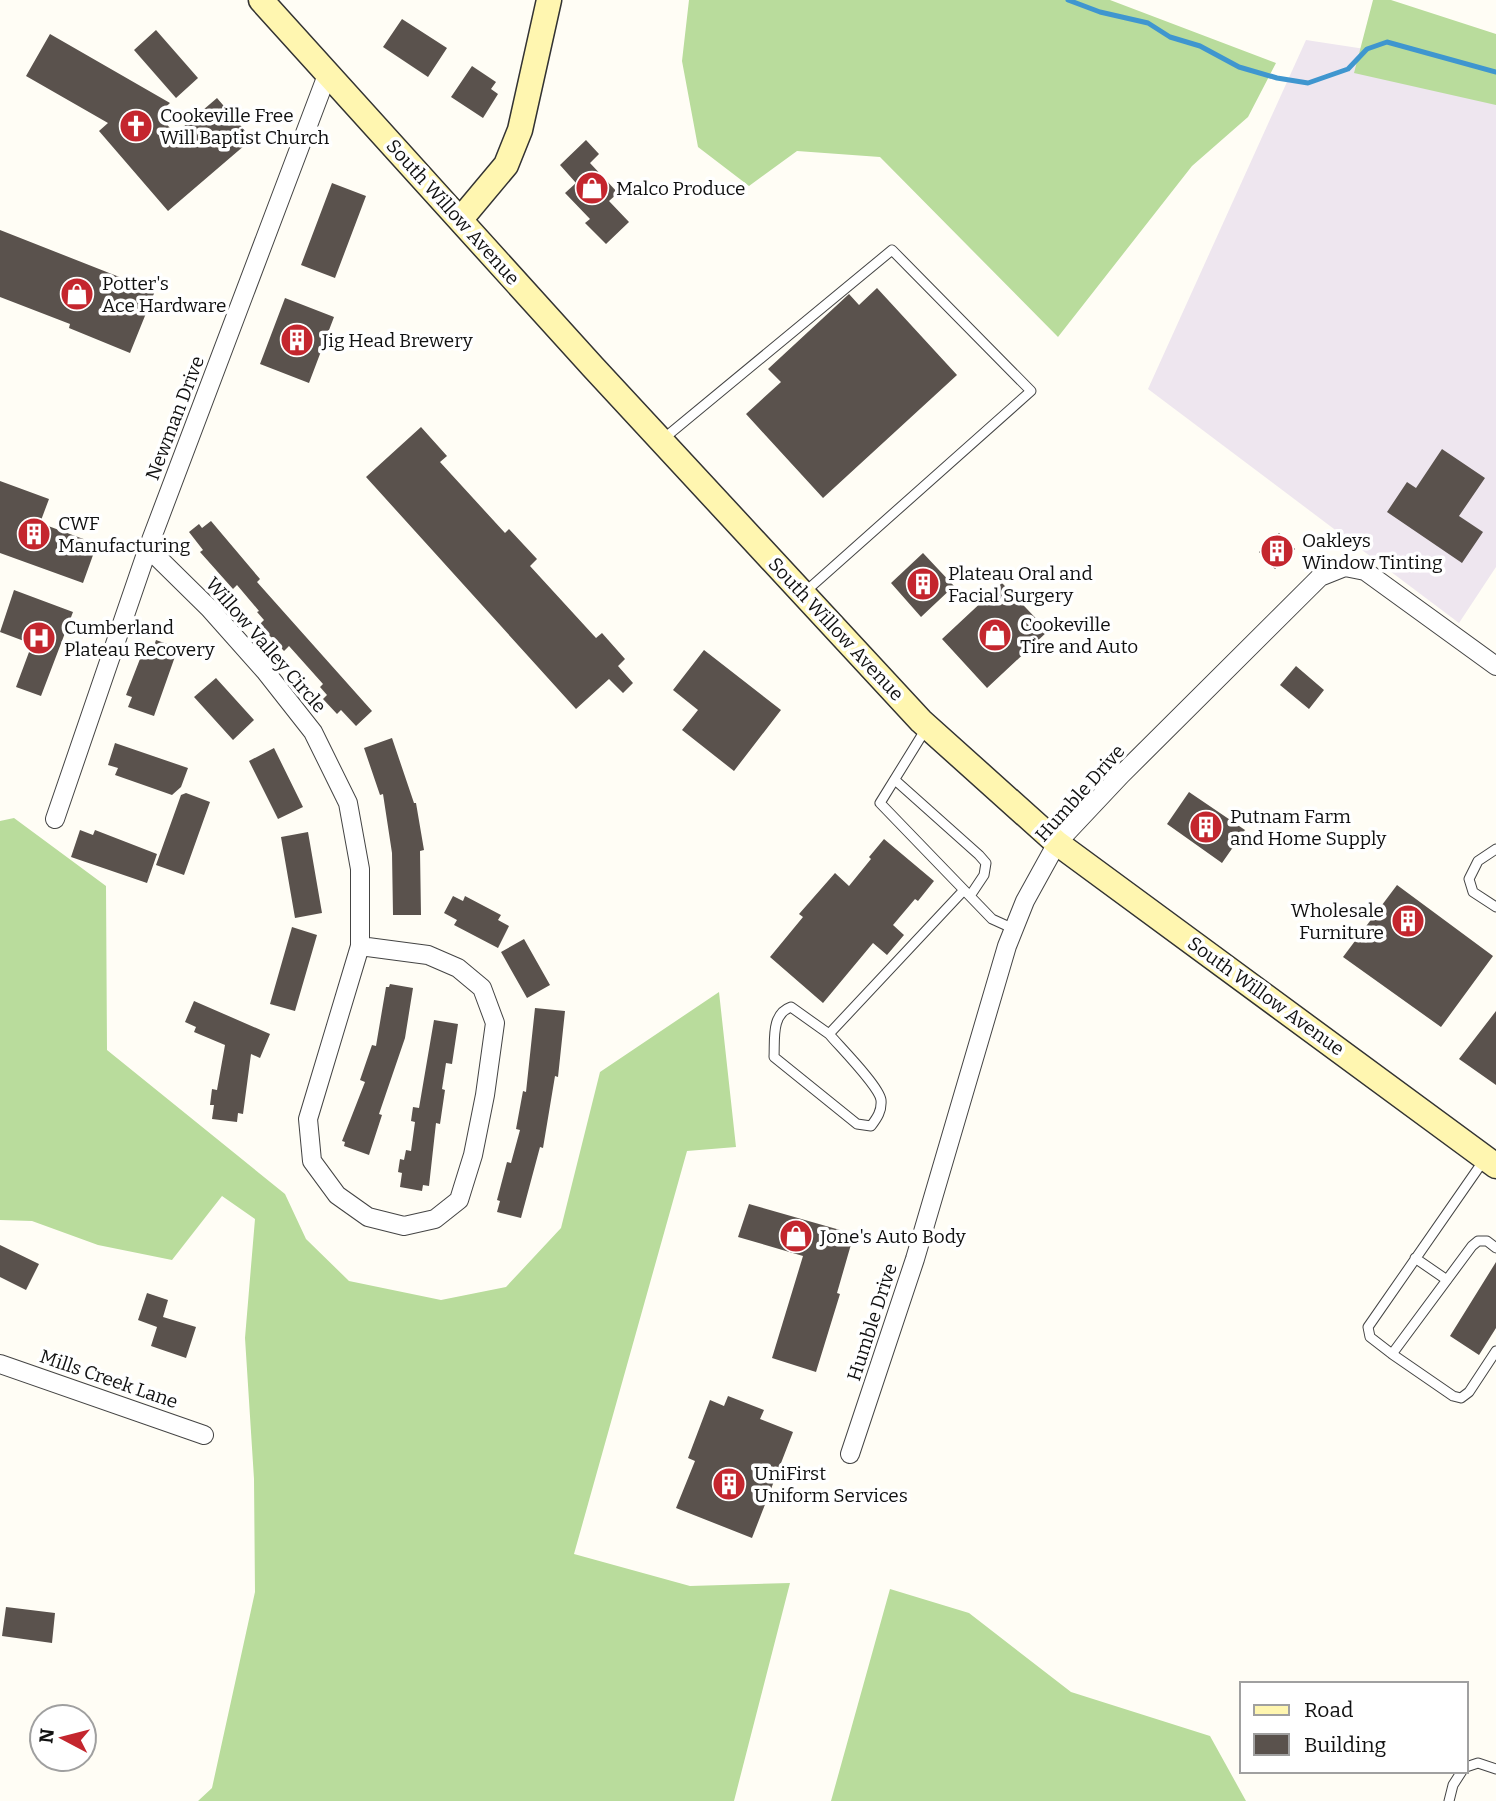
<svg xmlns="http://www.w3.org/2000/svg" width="1496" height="1801" viewBox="0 0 1496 1801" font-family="Bitter,serif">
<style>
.industrial{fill:#eee6ef}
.forest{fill:#b9dc9c}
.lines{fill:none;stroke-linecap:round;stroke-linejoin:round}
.stream{stroke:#3f96cf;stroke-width:5}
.building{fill:#5a524d}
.lane-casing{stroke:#444;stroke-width:11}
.street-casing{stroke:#444;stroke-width:20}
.secondary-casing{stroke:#333;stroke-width:27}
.lane{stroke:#fff;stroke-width:9}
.street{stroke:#fff;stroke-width:18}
.secondary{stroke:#fff6b0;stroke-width:24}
.labels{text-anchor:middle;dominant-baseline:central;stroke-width:7;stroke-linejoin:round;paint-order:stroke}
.poi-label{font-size:19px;fill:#111;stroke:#fff;text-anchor:start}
.street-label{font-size:19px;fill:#111;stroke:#fff}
</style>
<rect width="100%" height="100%" fill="#fffdf5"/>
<path class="industrial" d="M1306 40 1496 69V567L1459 623 1148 389Z"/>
<path class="forest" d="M689 0H1110L1276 63 1248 117 1192 166 1058 337 880 157 797 151 749 186 698 147 682 61Z
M1373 0H1391L1496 34V105L1354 73Z
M14 818 106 886 107 1050 285 1194 306 1239 349 1281 441 1300 506 1287 561 1228 600 1072 719 992 736 1147 687 1151 574 1554 690 1586 790 1583 734 1801H198L212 1788 255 1592 254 1479 245 1338 255 1219 222 1196 172 1260 98 1245 32 1221 0 1220V821Z
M890 1589 969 1613 1071 1692 1210 1736 1246 1801H831Z"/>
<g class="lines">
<path class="stream" d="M1068 0 1100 12 1148 23 1170 37 1200 46 1239 67 1277 78 1308 83 1348 69 1367 49 1387 42 1496 72"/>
</g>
<path class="building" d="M402 19 447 48 428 77 383 47Z
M156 30 198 78 176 98 134 50Z
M50 34 170 103 158 114 175 134 217 98 252 139 168 211 99 131 108 123 26 76Z
M472 66 496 82 491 89 498 94 483 118 451 97Z
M586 140 599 154 590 163 618 193 609 201 629 222 606 244 585 223 590 219 565 193 576 183 560 165Z
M332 183 366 196 335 278 301 265Z
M0 230 155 291 130 353 69 328 70 324 0 297Z
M877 288 957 375 823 498 746 414 781 382 768 369 849 294 859 305Z
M285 298 334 317 309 383 260 364Z
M421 427 447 456 440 462 505 533 509 529 537 559 530 566 596 638 602 633 625 659 618 666 633 683 623 693 609 679 576 709 366 477Z
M1442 449 1485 478 1459 516 1483 532 1462 563 1387 512 1407 482 1416 488Z
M0 481 49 499 40 523 97 544 83 583 0 553Z
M211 521 260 579 257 582 372 711 356 726 341 710 337 714 323 699 327 695 320 687 323 684 289 646 284 651 269 635 260 624 264 620 257 612 259 611 237 585 233 589 200 552 203 550 189 532 199 524 202 528Z
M1279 533 1295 549 1275 569 1259 552Z
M923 553 954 586 921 617 891 583Z
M1002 583 1048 631 987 688 942 639Z
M14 590 73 612 41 696 16 687 32 644 0 632Z
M156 640 178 648 154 716 128 707 132 697 126 695 145 646 153 649Z
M704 650 781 710 734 771 682 730 698 710 673 690Z
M1296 666 1324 690 1309 709 1280 685Z
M216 678 254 720 233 740 194 697Z
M392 738 414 803H416L424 850 420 851 421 915H393L392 853 383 794 380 795 364 748Z
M115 743 188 768 181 787 172 795 115 775 118 768 108 765Z
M274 748 303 807 278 819 249 761Z
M1189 792 1245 830 1222 863 1167 824Z
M186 793 210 802 184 875 156 865 181 795Z
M80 830 93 835 95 830 157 854 147 883 71 857Z
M308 832 322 913 295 918 281 837Z
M884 839 934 881 918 901 915 899 893 925 904 935 887 955 873 943 823 1003 770 957 803 917 799 914 835 873 849 886 871 859 869 857Z
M1397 885 1493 956 1441 1027 1343 957Z
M453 896 463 901 465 896 501 915 498 920 509 926 498 948 454 925 457 920 444 913Z
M292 927 317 935 295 1011 270 1004Z
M524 939 550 985 527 998 501 952Z
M390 984 413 988 405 1038 379 1114 382 1115 369 1155 344 1146 345 1142 342 1141 365 1082 360 1080 372 1045 376 1046 386 987H389Z
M194 1001 270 1034 260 1058 251 1054 243 1114 238 1113 237 1122 212 1119 214 1105H210L212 1089 217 1090 225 1045 194 1032 196 1027 185 1022Z
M535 1008 565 1011 558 1077 555 1076 543 1148 540 1147 521 1218 497 1212 500 1201 497 1200 507 1162 511 1163 520 1130 516 1129 523 1091 526 1092Z
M1496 1011V1085L1459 1059Z
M434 1020 458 1024 452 1064 446 1063 442 1089 445 1090 440 1124 436 1123 429 1186 423 1185 422 1191 400 1187 402 1173 398 1172 400 1159 404 1160 406 1150 411 1151 415 1122 411 1121 413 1107 419 1108Z
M749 1204 854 1234 837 1293 840 1294 816 1372 772 1358 803 1256 738 1237Z
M0 1245 39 1264 26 1290 0 1277Z
M1496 1262V1328L1479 1355 1450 1336Z
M147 1293 168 1300 163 1317 196 1327 186 1358 151 1346 157 1327 138 1320Z
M728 1396 764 1410 760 1419 793 1432 752 1538 676 1508 695 1461 688 1458 710 1400 724 1406Z
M6 1607 55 1613 52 1643 2 1636Z"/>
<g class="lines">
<defs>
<path id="lane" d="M662 440 892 250 1031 391 805 592
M927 727 880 803 992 919 1014 929
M895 780 979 855 986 863 984 875 970 896
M1496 849 1478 861 1469 879 1473 892 1496 907
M829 1034C839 1046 879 1086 881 1100 882 1111 877 1118 871 1126L857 1124 774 1057C775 1039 771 1014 791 1007L829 1034 964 890
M1496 1248 1487 1241H1478L1472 1246 1392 1354 1453 1396 1461 1398 1469 1392 1496 1351
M1415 1258 1447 1280
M1392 1354 1370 1337 1368 1327 1484 1160
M1466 1767 1478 1763 1496 1769
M1449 1801 1453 1785 1462 1771"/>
<path id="street" d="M148 548 209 608 265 671 313 732 348 803 360 869V946L308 1119 312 1161 337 1195 368 1217 404 1226 435 1219 459 1200 473 1155 485 1095 495 1023 482 988 458 968 428 955 360 946
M55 819 148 548 327 75
M0 1364 204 1435
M850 1454 915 1259 1007 946 1025 901 1057 843 1121 775 1320 577 1345 567 1365 571 1496 666"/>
<path id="secondary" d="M261 0 593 367 921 721 1057 843 1496 1166
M460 220 506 165 520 130 549 0"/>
</defs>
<use href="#lane" class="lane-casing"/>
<use href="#street" class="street-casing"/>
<use href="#secondary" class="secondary-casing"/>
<use href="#lane" class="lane"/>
<use href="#street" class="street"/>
<use href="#secondary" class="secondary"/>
</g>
<defs>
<symbol id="church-disc" viewBox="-11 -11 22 22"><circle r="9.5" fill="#c4262e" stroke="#fff"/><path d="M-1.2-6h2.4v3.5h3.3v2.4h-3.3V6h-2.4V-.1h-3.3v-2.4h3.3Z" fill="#fff"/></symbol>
<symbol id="shop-disc" viewBox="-11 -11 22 22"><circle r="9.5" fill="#c4262e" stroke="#fff"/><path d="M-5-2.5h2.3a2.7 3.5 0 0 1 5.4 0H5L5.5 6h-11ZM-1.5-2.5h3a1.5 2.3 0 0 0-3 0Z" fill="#fff"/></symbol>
<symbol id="building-disc" viewBox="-11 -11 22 22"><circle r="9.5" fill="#c4262e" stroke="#fff"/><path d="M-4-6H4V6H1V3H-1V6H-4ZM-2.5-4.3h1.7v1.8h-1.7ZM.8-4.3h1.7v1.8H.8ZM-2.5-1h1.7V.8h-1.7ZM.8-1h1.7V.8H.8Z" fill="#fff"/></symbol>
<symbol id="hospital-disc" viewBox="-11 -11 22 22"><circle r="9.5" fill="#c4262e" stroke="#fff"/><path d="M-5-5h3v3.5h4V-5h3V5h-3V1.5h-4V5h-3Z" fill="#fff"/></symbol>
</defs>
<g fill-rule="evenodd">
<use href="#church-disc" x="117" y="107" width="38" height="38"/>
<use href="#shop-disc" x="573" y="169" width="38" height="38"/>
<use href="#shop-disc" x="58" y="275" width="38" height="38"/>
<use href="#building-disc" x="278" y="321" width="38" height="38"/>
<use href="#building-disc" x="15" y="515" width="38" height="38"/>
<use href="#building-disc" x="1258" y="532" width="38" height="38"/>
<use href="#building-disc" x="904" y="565" width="38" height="38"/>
<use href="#shop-disc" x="976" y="616" width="38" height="38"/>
<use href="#hospital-disc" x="20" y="619" width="38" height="38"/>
<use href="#building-disc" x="1187" y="808" width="38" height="38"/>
<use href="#building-disc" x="1389" y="902" width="38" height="38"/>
<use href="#shop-disc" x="777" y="1217" width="38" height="38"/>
<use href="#building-disc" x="710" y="1465" width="38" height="38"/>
</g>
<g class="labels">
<g class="poi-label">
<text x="160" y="115">Cookeville Free<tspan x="160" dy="22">Will Baptist Church</tspan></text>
<text x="616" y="188">Malco Produce</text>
<text x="102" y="283">Potter's<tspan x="102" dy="22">Ace Hardware</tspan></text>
<text x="322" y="340">Jig Head Brewery</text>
<text x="58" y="523">CWF<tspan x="58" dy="22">Manufacturing</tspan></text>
<text x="1302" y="540">Oakleys<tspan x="1302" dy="22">Window Tinting</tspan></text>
<text x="948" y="573">Plateau Oral and<tspan x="948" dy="22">Facial Surgery</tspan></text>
<text x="1020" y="624">Cookeville<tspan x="1020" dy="22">Tire and Auto</tspan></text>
<text x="64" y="627">Cumberland<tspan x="64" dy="22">Plateau Recovery</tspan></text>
<text x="1230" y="816">Putnam Farm<tspan x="1230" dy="22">and Home Supply</tspan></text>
<text x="1384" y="910" text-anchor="end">Wholesale<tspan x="1384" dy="22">Furniture</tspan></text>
<text x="820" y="1236">Jone's Auto Body</text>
<text x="754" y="1473">UniFirst<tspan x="754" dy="22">Uniform Services</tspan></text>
</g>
<g class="street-label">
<text transform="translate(453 212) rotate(48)">South Willow Avenue</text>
<text transform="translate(175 418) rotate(-69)">Newman Drive</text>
<text transform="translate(836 629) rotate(47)">South Willow Avenue</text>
<text transform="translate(266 645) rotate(49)">Willow Valley Circle</text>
<text transform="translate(1080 793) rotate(-48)">Humble Drive</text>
<text transform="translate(1266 996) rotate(36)">South Willow Avenue</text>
<text transform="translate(872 1322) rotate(-72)">Humble Drive</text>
<text transform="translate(109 1379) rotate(19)">Mills Creek Lane</text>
</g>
</g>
<rect x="1240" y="1682" width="228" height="91" fill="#ffffff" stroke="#a0a0a0" stroke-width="2"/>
<rect x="1254" y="1705" width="35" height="10" fill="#fff6b0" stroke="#a0a0a0" stroke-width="2"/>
<text x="1304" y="1717" font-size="21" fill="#111111">Road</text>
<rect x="1254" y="1734" width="35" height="21" fill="#5a524d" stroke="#a0a0a0" stroke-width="2"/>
<text x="1304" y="1752" font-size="21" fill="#111111">Building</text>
<g transform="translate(63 1738) rotate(277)"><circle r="33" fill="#ffffff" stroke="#a0a0a0" stroke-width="2"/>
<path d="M0-5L12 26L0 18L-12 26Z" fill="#c4262e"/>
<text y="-10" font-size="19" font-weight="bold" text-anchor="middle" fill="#111111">N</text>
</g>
</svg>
